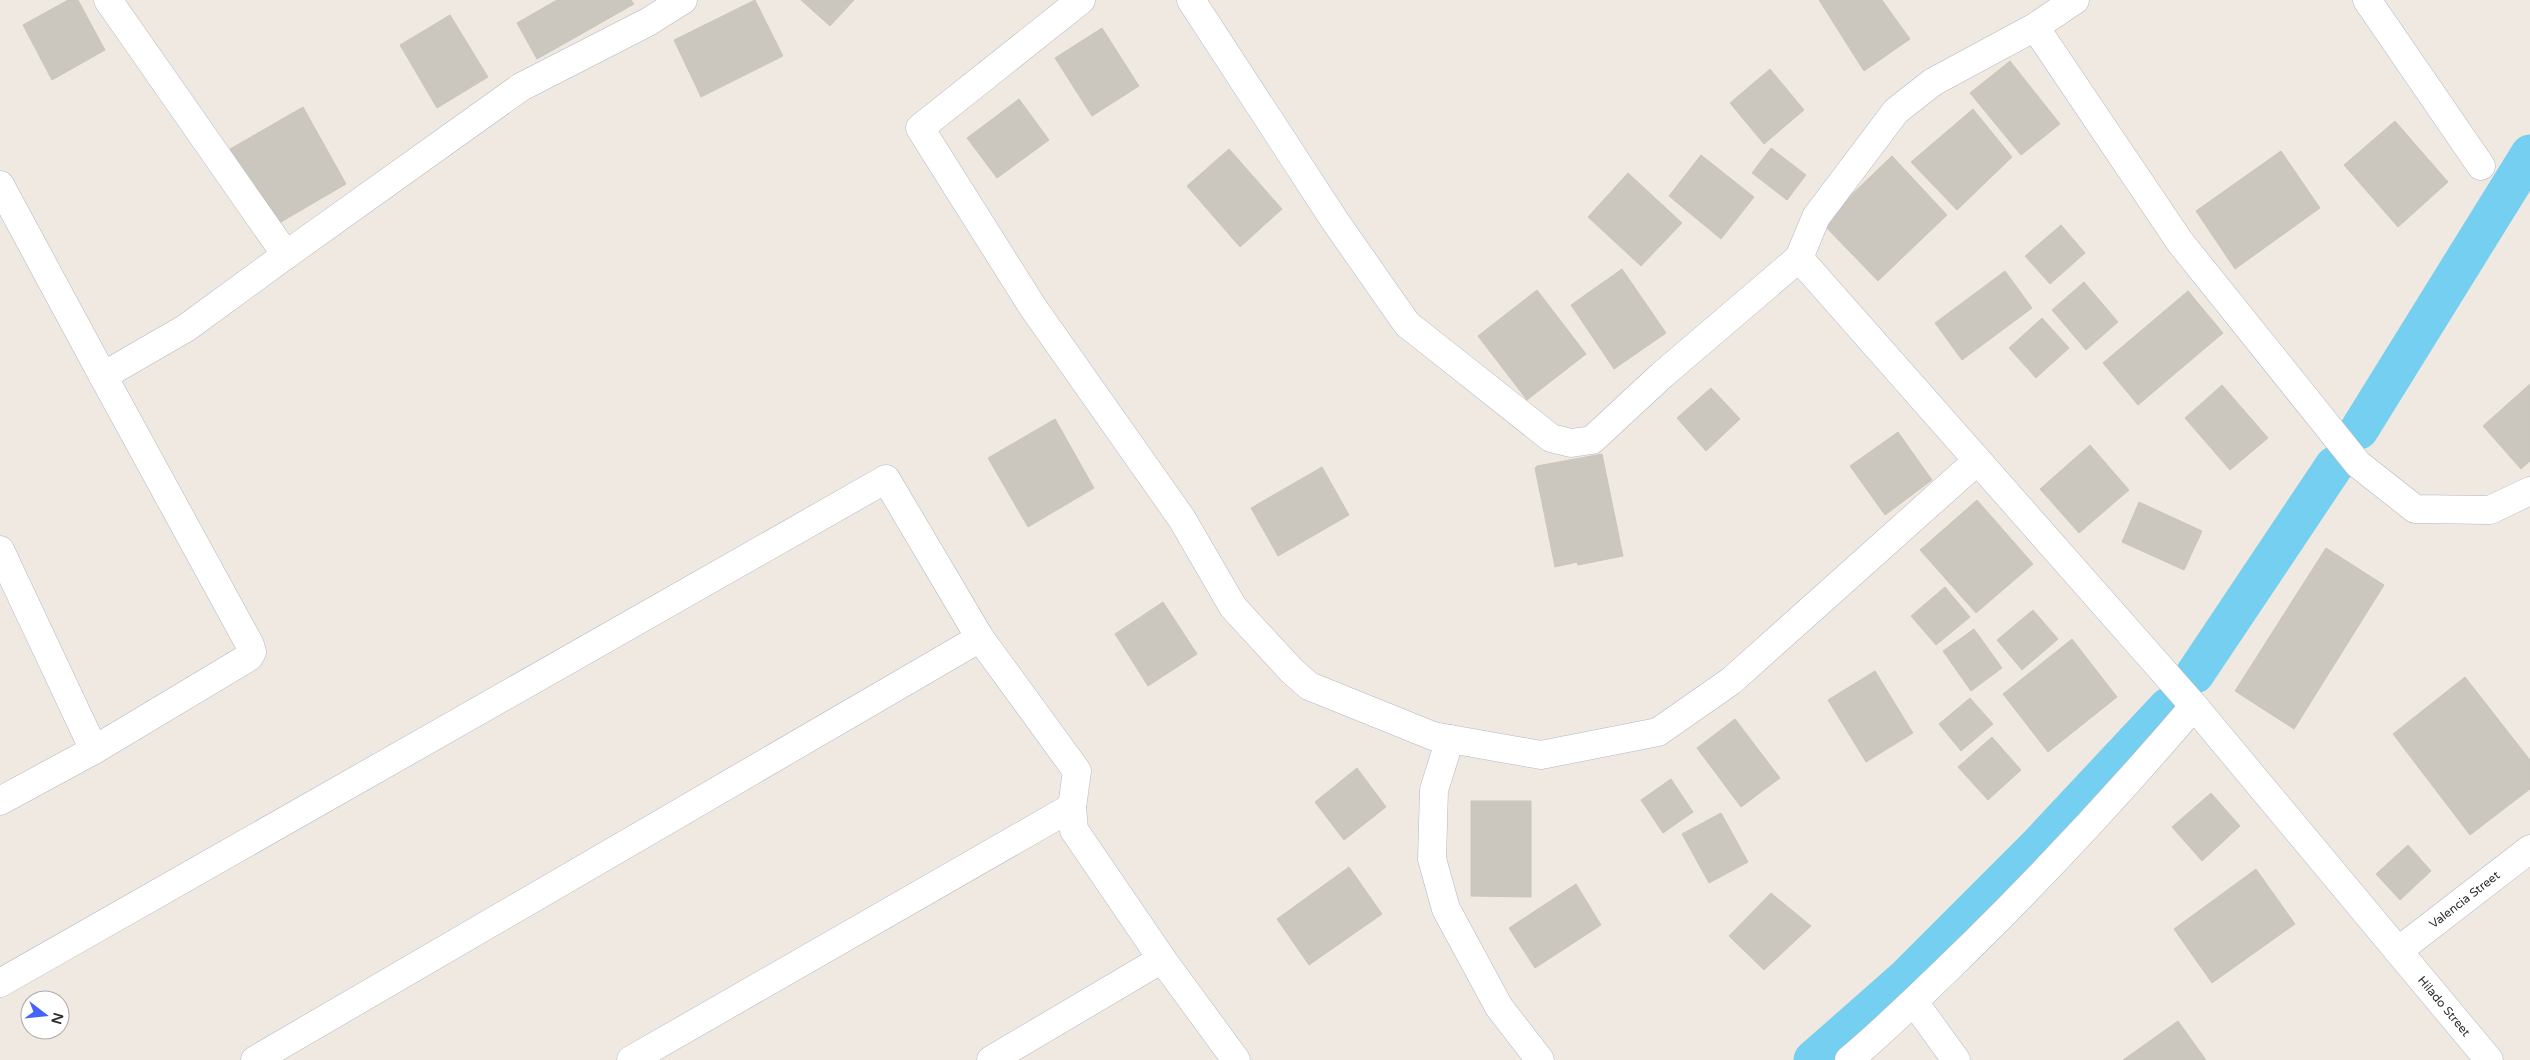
<svg xmlns="http://www.w3.org/2000/svg" width="2530" height="1060" viewBox="0 0 2530 1060" font-family="'Varela Round',sans-serif">
<style>
.lines{fill:none;stroke-linecap:round;stroke-linejoin:round}
.canal{stroke:#75cff0;stroke-width:39}
.building{fill:#cbc7bf;stroke:#cbc5ba}
.minor-casing{stroke:#b4b7c1;stroke-width:29}
.minor{stroke:#fff;stroke-width:28}
.labels{text-anchor:middle;dominant-baseline:central;stroke-width:4.5;stroke-linejoin:round;paint-order:stroke}
.street-label{font-size:12px;fill:#2e2e2e;stroke:#fff}
</style>
<rect width="100%" height="100%" fill="#efe9e1"/>
<g class="lines">
<path class="canal" d="M2359 430 2530 154
M2195 674 2334 466
M1813 1060 1905 979 2037 847 2168 707"/>
</g>
<path class="building" d="M68 0H78L105 50 52 80 23 25Z
M557 0H631L634 4 537 59 517 23Z
M755 0 783 56 701 97 674 40Z
M801 0H854L830 26Z
M1819 0H1882L1910 39 1864 71Z
M450 15 488 77 437 108 400 45Z
M1102 28 1139 86 1092 116 1055 58Z
M2010 61 2060 124 2021 155 1970 93Z
M1770 69 1804 110 1764 144 1730 103Z
M1019 99 1049 140 997 178 967 138Z
M303 107 346 184 262 233 218 156Z
M1973 109 2012 157 1957 210 1911 162Z
M2395 121 2448 182 2398 227 2344 165Z
M1771 148 1806 175 1787 200 1752 173Z
M1229 149 1282 209 1240 247 1187 186Z
M2281 151 2320 208 2235 269 2196 211Z
M1701 155 1754 197 1721 239 1669 196Z
M1892 156 1947 215 1878 281 1822 223Z
M1628 173 1682 223 1641 266 1588 217Z
M2061 225 2085 253 2050 284 2025 256Z
M1622 269 1666 333 1614 369 1571 305Z
M2005 271 2032 308 1962 360 1935 323Z
M2084 282 2118 322 2086 350 2052 310Z
M1537 290 1586 354 1527 400 1478 336Z
M2188 291 2223 333 2138 405 2103 363Z
M2042 318 2069 348 2036 378 2009 348Z
M2530 384V461L2521 469 2483 426Z
M2222 385 2268 438 2230 470 2185 418Z
M1711 388 1740 419 1706 451 1677 418Z
M1055 419 1094 488 1028 527 988 458Z
M1898 432 1932 480 1885 515 1850 466Z
M2090 445 2129 490 2079 533 2040 489Z
M1602 454 1623 556 1578 565 1577 562 1555 567 1535 468 1537 466Z
M1322 467 1349 515 1278 556 1251 508Z
M1977 500 2033 564 1976 613 1920 550Z
M2139 502 2202 531 2184 570 2122 542Z
M2326 548 2384 585 2294 729 2235 691Z
M1945 587 1970 617 1936 645 1911 616Z
M1163 602 1197 654 1148 686 1115 634Z
M2033 610 2058 639 2022 670 1997 640Z
M1974 629 2002 668 1971 691 1943 651Z
M2072 639 2117 697 2048 752 2003 694Z
M1875 671 1913 733 1866 762 1828 700Z
M2465 677 2530 760V789L2470 835 2393 734Z
M1970 698 1993 724 1961 751 1939 724Z
M1735 719 1780 778 1741 807 1697 748Z
M1992 737 2021 770 1988 800 1958 767Z
M1357 768 1386 807 1344 840 1315 802Z
M1671 779 1693 812 1663 833 1641 800Z
M2211 793 2240 826 2202 861 2172 827Z
M1471 801H1531V897L1471 896Z
M1721 813 1748 862 1709 883 1682 834Z
M2408 845 2431 871 2400 900 2376 874Z
M1349 867 1382 914 1309 965 1277 919Z
M2256 869 2295 924 2212 983 2174 929Z
M1576 884 1601 925 1535 968 1509 928Z
M1771 893 1811 926 1764 970 1729 936Z
M2178 1021 2206 1060H2123Z"/>
<g class="lines">
<defs>
<g id="minor">
<path d="M108 0 286 255 521 87 648 22 683 0"/>
<path d="M1081 0 920 128 1032 306 1182 519 1233 607 1292 671 1309 686 1433 736 1541 755 1658 732 1731 681 1977 461"/>
<path d="M1191 0 1335 221 1407 324 1551 438 1571 443 1592 440 1662 375 1799 258 1816 217 1896 111 1933 82 2035 27 2075 0"/>
<path d="M2367 0 2481 166"/>
<path d="M2035 27 2180 242 2358 464 2415 509 2490 510 2530 491"/>
<path d="M0 185 103 376"/>
<path id="s1" d="M1799 258 2194 706 2489 1060"/>
<path d="M0 550 94 750"/>
<path d="M1450 739 1434 790 1432 859 1446 909 1499 1007 1540 1060"/>
<path d="M0 801 94 750 249 657 252 652 250 645 103 376 186 328 286 255"/>
<path id="s2" d="M2398 951 2530 849"/>
<path d="M0 983 886 479 980 638 1077 771 1072 807 1074 830 1162 959 1236 1060"/>
<path d="M1914 1002 1956 1060"/>
<path d="M255 1060 980 638"/>
<path d="M631 1060 1072 807"/>
<path d="M991 1060 1162 959"/>
<path d="M1849 1060C1893 1023 1933 983 1974 943 2051 867 2124 788 2194 706"/>
</g>
</defs>
<use href="#minor" class="minor-casing"/>
<use href="#minor" class="minor"/>
</g>
<g class="labels">
<g class="street-label">
<text stroke="none"><textPath href="#s2" startOffset="84">Valencia Street</textPath></text>
<text stroke="none"><textPath href="#s1" startOffset="988">Hilado Street</textPath></text>
</g>
</g>
<g transform="translate(45 1015) rotate(106)"><circle r="24" fill="#ffffff" stroke="#ababab"/>
<path d="M0-4L9 19L0 12L-9 19Z" fill="#4264fb"/>
<text y="-8" font-size="14" font-weight="bold" text-anchor="middle" fill="#2e2e2e">N</text>
</g>
</svg>
